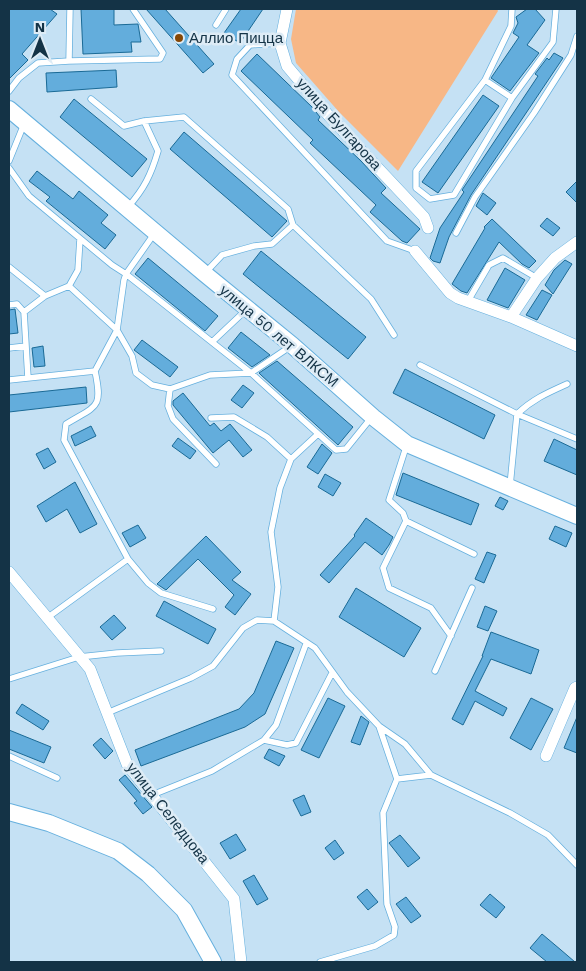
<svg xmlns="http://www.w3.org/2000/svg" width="586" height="971" viewBox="0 0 586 971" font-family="'Work Sans',sans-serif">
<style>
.green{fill:#f7b786}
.building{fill:#63addc;stroke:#1a6a96}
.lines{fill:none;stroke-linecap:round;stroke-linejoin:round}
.lane-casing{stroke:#66b0de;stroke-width:7}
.street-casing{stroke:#66b0de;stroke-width:12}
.secondary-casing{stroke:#66b0de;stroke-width:18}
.lane{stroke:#fff;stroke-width:5.5}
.street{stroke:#fff;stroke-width:11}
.secondary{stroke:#fff;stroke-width:16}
.poi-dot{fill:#854706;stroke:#deecf6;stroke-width:2}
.labels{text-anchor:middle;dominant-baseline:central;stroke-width:5;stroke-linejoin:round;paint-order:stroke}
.poi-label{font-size:15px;fill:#143346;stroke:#deecf6;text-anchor:start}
.street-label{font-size:15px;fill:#143346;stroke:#deecf6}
</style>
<rect width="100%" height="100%" fill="#c5e1f4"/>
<path class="green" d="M296 9H497L498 11 398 171 339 112 296 63 291 39Z"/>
<path class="building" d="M9 9H50L57 14 22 54 28 60 9 79Z
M81 9H114V25L138 24 141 42H131L132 52 83 54Z
M146 9H165L214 64 203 73Z
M241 9H263L240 43 224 33Z
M527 9H535L545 20 527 45 539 53 510 91 491 78 519 37 513 33 518 23 516 17Z
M554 53 563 58 471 195 449 237 440 263 433 261 430 258 440 228 464 192 462 190 538 76 535 74 547 58 549 60Z
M257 54 312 107 320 117 318 120 361 161 386 188 381 193 420 229 407 243 402 241 370 212 376 205 310 143 313 140 241 71Z
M116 70 117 87 47 92 46 73Z
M483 95 499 106 438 193 422 182Z
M74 99 147 159 132 177 60 117Z
M184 132 287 221 272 237 170 149Z
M37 171 73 199 79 191 108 215 101 223 116 235 105 249 46 201 50 197 29 181Z
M577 181V203L566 192Z
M483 193 496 203 487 215 476 206Z
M547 218 560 228 553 236 540 226Z
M492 219 536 261 529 268 522 264 499 242 467 293 461 291 452 284 485 228 484 227Z
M261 251 366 337 348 359 243 274Z
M148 258 218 316 205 331 135 274Z
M565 260 572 264 553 294 545 285 554 270Z
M505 268 525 280 508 308 487 300Z
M542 290 552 295 537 320 526 315Z
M15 309 18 333 9 334V310Z
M241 332 270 355 252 367 228 348Z
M142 340 178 367 170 377 134 350Z
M43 346 45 366 34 367 32 348Z
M277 361 353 427 338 445 261 375 259 373Z
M405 369 495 415 484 439 393 393Z
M243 385 254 393 242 408 231 400Z
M86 387 87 403 9 412V395Z
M183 393 210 426 214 423 221 431 230 424 252 450 243 457 229 440 213 453 173 405V401Z
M91 426 96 436 75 446 71 436Z
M178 438 196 451 190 459 172 446Z
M554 439 577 450V475L544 461Z
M322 444 332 453 318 474 307 467Z
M48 448 56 462 44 469 36 454Z
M403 473 479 504 471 525 396 495Z
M325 474 341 483 333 496 318 487Z
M75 482 97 524 80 533 67 509 46 522 37 506Z
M500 497 508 501 503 510 495 506Z
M366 518 393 537 389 545 382 555 365 542 329 583 320 575 355 536 354 535Z
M138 525 146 538 130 547 122 533Z
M555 526 572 533 566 547 549 539Z
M206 536 241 572 232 580 251 594 235 615 225 607 234 595 198 559 166 590 157 584Z
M487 552 496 555 484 583 475 579Z
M356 588 421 628 404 657 339 617Z
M164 601 216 629 208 644 156 616Z
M485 606 497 611 488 631 477 627Z
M114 615 126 628 112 640 100 627Z
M491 632 539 650 531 674 491 659 475 691 507 708 503 716 475 701 463 725 452 719 483 656H482Z
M276 641 294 648 265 714 245 727 141 766 135 750 239 709 254 693Z
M328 698 345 706 319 758 301 750Z
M531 698 553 709 531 750 510 738Z
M22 704 49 721 43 730 16 713Z
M361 716 369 722 360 745 351 742Z
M577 717V753L564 748Z
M9 730 51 747 44 763 9 749Z
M101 738 113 751 105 759 93 745Z
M269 749 285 756 279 766 264 758Z
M125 775 152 807 143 814 134 803 137 801 119 780Z
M304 795 311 812 301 816 293 800Z
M236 834 246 850 230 859 220 843Z
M400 835 420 858 408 867 389 843Z
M335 840 344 853 334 860 325 848Z
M254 875 268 899 257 905 243 881Z
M367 889 378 902 368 910 357 897Z
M490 894 505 907 496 918 480 905Z
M406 897 421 916 411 923 396 904Z
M542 934 561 950 575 962H547L530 948Z"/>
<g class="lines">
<defs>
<path id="lane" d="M512 9 511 26 485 80 416 171V188L430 199 454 195 512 98 553 42 556 9
M216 25 226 9
M280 43 250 45 237 59 232 75 387 241 415 251
M69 61 160 59 163 53 133 9
M485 80 512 98
M9 91 19 78 38 63 69 61 70 9
M91 99 124 126 144 121 184 117 288 209 293 225 371 299 394 335
M9 161 24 124
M9 168 29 196 112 265 126 274 251 373 336 450 346 449 371 418
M128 207C144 189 151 175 158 151L144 121
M456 233 475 197 534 113 571 55 577 36
M154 234 126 274 124 280 117 330 132 356 136 373 152 385 170 389 210 375 251 373 291 346
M9 267 45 296
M206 272 222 255 254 246 272 244 293 225
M69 286 78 270 80 239
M468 301 489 265 503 258 537 278
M9 305 17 304 24 312
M212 342 246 310
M9 348 26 346
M420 365 517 414 577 439
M28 378 95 371
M9 380 28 378 24 312 45 296 69 286 117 330 95 371C103 409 97 405 66 424L64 440 128 559 47 618
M170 389 168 406 173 419 216 464
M211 418 234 417 267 437 291 459
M407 444 389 500 403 513 406 521 383 568 389 588 431 608 451 636
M510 486 517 414C533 399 547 393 567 384
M406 521 474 554
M128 559 148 583 161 593 213 609
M274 621 278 587 271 532 280 488 291 459 318 434
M435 671 472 588
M9 679 79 657 117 653 161 651
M107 713 191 678 213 666 243 628 257 620 274 621 315 648 347 692 379 726 405 744 431 775 510 813 548 835 577 865
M264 740 287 745 296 743 332 673
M9 756 57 778
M397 779 431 775
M152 795 212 771 264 740 276 725 306 644
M320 962 375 946 394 935 395 927 387 904 383 813 397 779 379 726"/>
<path id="street" d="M287 9 280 43 287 66 329 116 424 217 428 228
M415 251 450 293 458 298 511 317 537 278 555 258 577 242
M511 317 577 346
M9 572 90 669 127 764 234 899 241 962
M546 756 575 688 577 687"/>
<path id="secondary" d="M9 109 205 274 292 345 373 417 407 444 577 516
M9 812 49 823 118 851 148 874 184 910 213 962"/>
</defs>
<use href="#lane" class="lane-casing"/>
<use href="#street" class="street-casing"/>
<use href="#secondary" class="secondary-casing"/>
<use href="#lane" class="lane"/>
<use href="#street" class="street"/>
<use href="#secondary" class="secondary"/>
</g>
<circle class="poi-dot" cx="179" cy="38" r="5"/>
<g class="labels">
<g class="poi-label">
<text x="189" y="38">Аллио Пицца</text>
</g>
<g class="street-label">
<text transform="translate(339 124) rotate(48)">улица Булгарова</text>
<text transform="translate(279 336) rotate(40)">улица 50 лет ВЛКСМ</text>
<text transform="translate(168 813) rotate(52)">улица Селедцова</text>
</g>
</g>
<rect width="586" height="971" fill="none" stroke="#143346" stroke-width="20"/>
<g transform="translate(40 40)" stroke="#deecf6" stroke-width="4" paint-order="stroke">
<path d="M0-4L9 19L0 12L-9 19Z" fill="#143346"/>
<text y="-8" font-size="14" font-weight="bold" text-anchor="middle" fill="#143346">N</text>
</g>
</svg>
